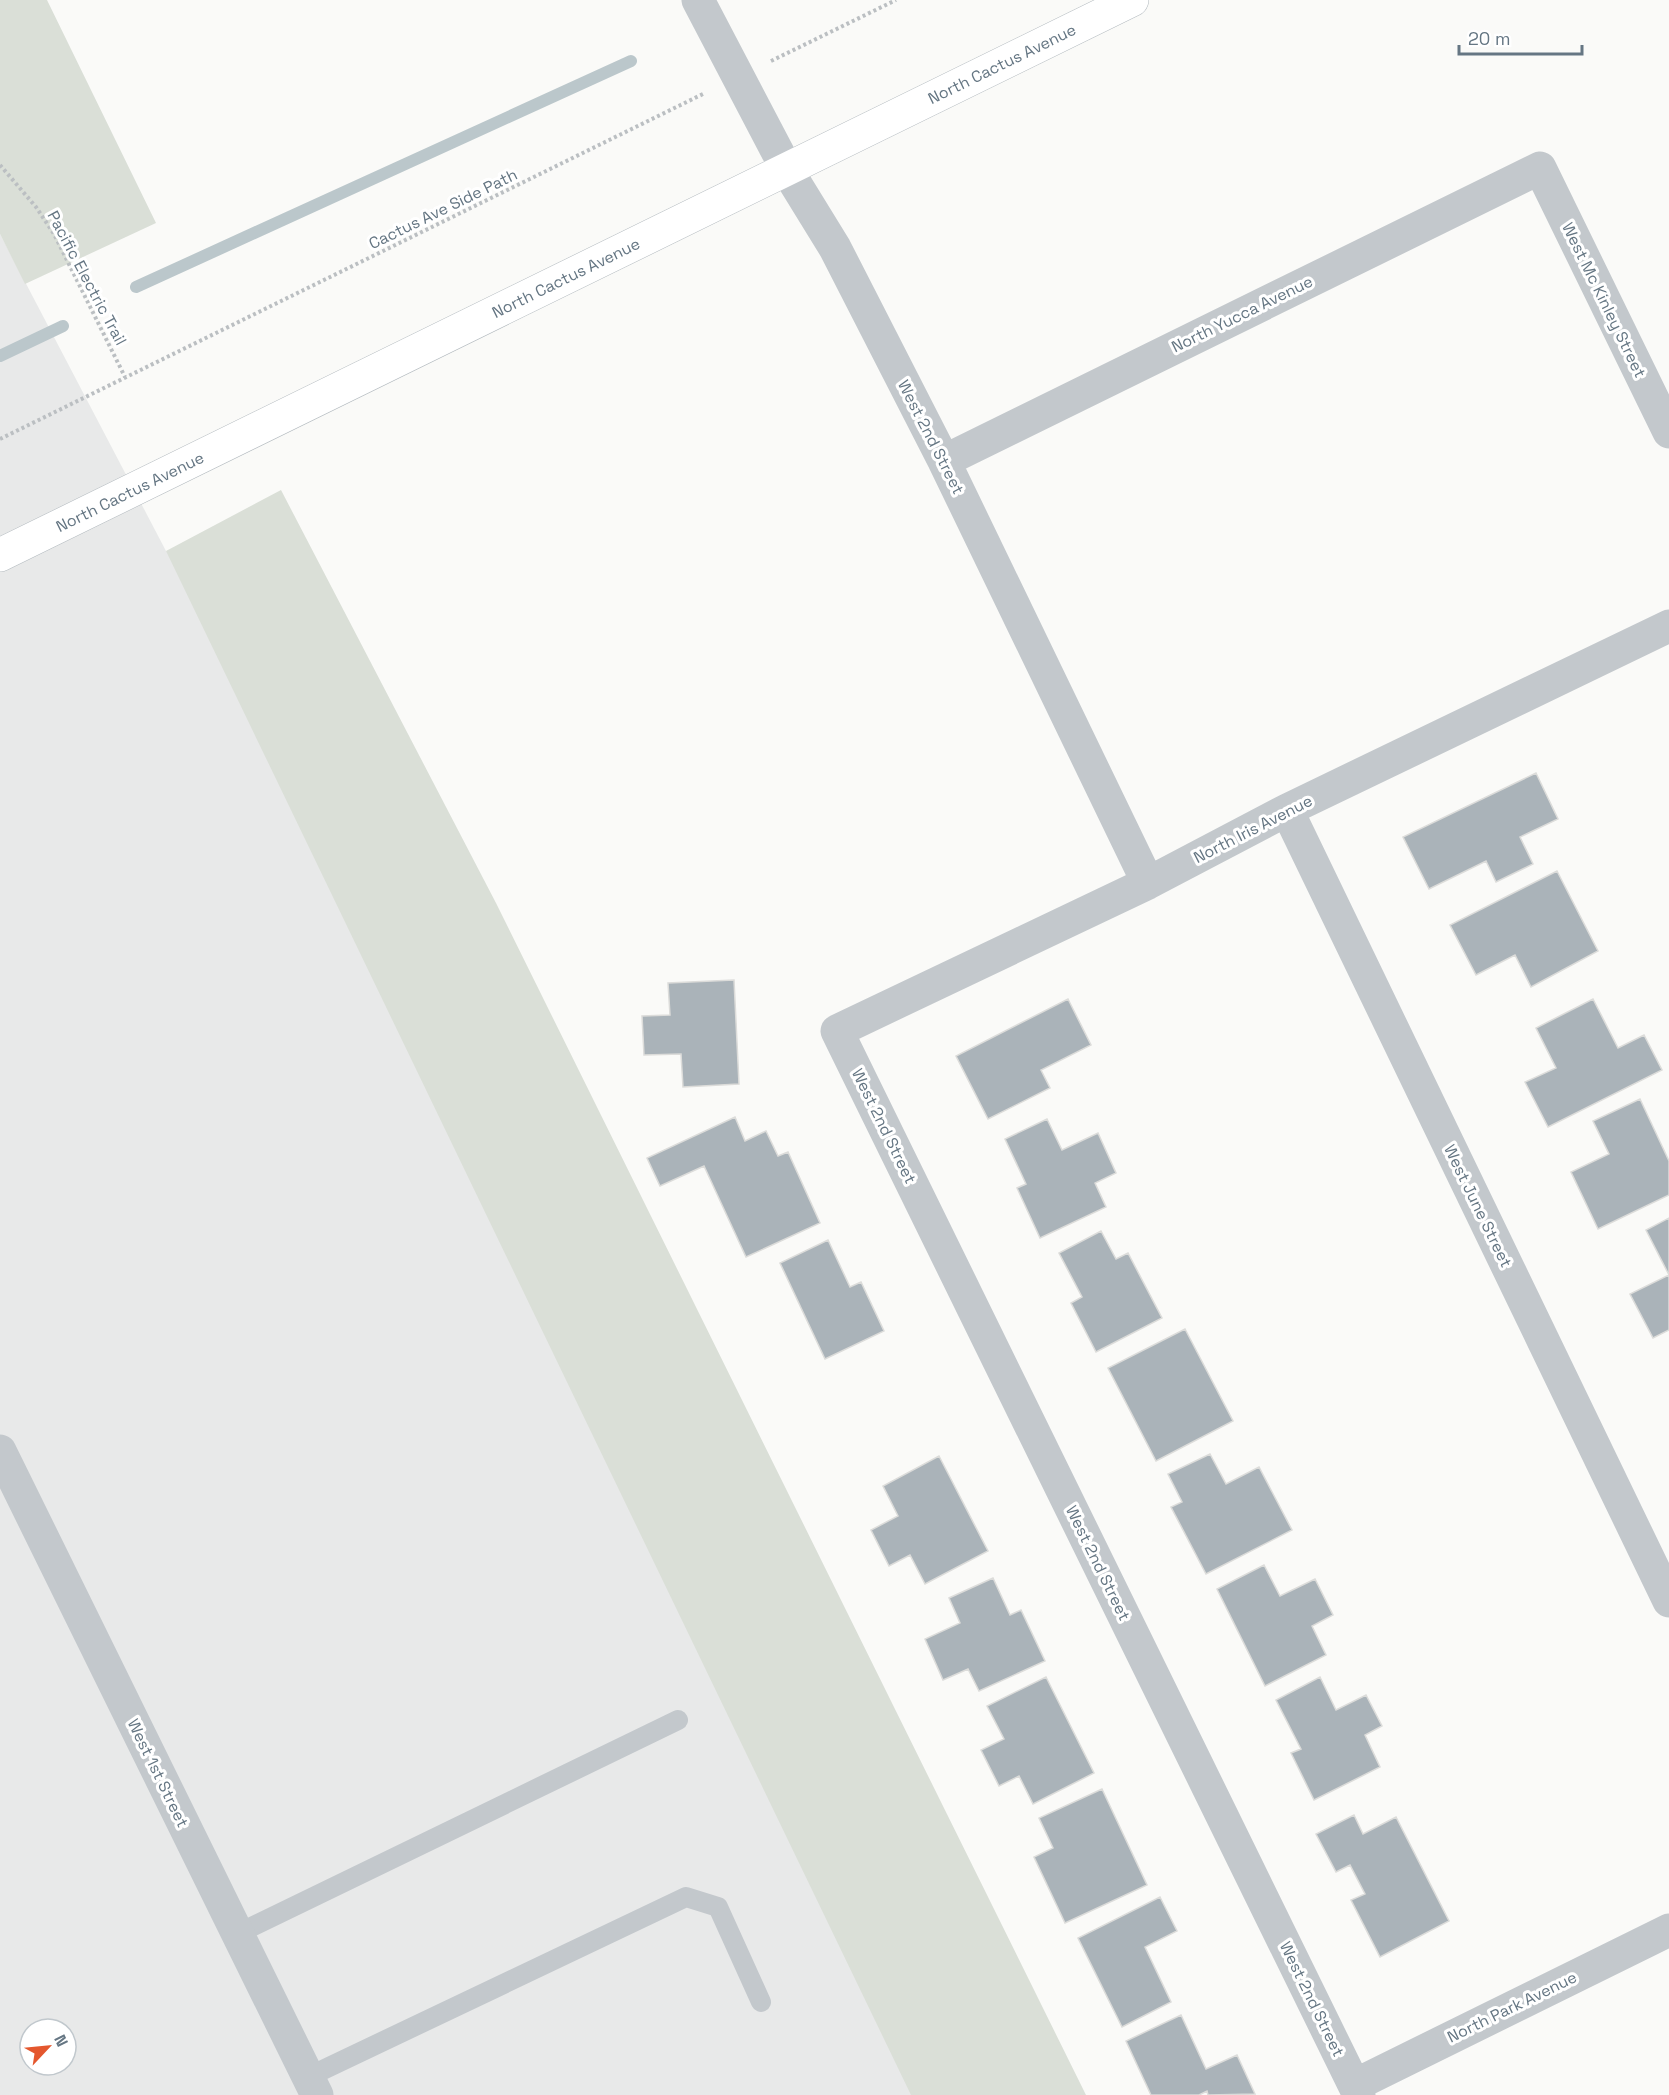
<svg xmlns="http://www.w3.org/2000/svg" width="1669" height="2095" viewBox="0 0 1669 2095" font-family="'Space Grotesk',sans-serif">
<style>
.built{fill:#e8e9e9;fill-rule:evenodd}
.green{fill:#dadfd7}
.lines{fill:none;stroke-linecap:round;stroke-linejoin:round}
.stream{stroke:#bbc7cb;stroke-width:12}
.building{fill:#aab3b9;stroke:#dcdcda;stroke-width:1.5}
.secondary-casing{stroke:#b3babf;stroke-width:34}
.path{stroke:#bbbfc2;stroke-width:4;stroke-dasharray:3 3;stroke-linecap:butt}
.lane{stroke:#c3c8cc;stroke-width:20}
.street{stroke:#c3c8cc;stroke-width:33}
.secondary{stroke:#fff;stroke-width:33}
.labels{text-anchor:middle;dominant-baseline:central;stroke-width:6;stroke-linejoin:round;paint-order:stroke}
.street-label{font-size:16px;fill:#657683;stroke:#fff}
</style>
<rect width="100%" height="100%" fill="#fafaf8"/>
<path class="built" d="M0 234 166 551 183 572 913 2095H0ZM30 2029H66V2065H30Z"/>
<path class="green" d="M0 0H47L156 223 25 284 0 234Z
M281 490 496 903 1086 2095H911L166 551Z"/>
<g class="lines">
<path class="stream" d="M136 287 631 61
M0 356 63 326"/>
</g>
<path class="building" d="M1536 773 1558 819 1520 837 1533 864 1496 882 1486 861 1429 889 1403 837Z
M1557 871 1598 951 1531 987 1515 955 1476 975 1450 925Z
M734 980 739 1084 683 1087 681 1054 644 1055 642 1016 670 1015 668 983Z
M1068 999 1091 1045 1041 1070 1050 1088 988 1119 956 1056Z
M1593 999 1618 1048 1644 1035 1662 1070 1548 1127 1525 1082 1556 1068 1536 1028Z
M1640 1099 1669 1161V1195L1598 1229 1571 1172 1609 1154 1593 1121Z
M735 1117 745 1141 766 1131 778 1156 788 1152 820 1223 746 1257 704 1166 660 1186 647 1158Z
M1047 1119 1062 1150 1098 1133 1116 1173 1095 1183 1106 1207 1040 1238 1017 1188 1026 1184 1005 1139Z
M1669 1218V1330L1653 1338 1630 1294 1669 1275 1646 1230Z
M1101 1231 1116 1259 1128 1253 1162 1318 1096 1352 1071 1303 1082 1297 1059 1253Z
M828 1240 850 1287 861 1282 884 1331 825 1359 780 1263Z
M1185 1329 1233 1421 1156 1461 1108 1368Z
M1210 1454 1226 1484 1259 1467 1292 1530 1206 1574 1171 1507 1182 1502 1168 1474Z
M939 1456 988 1551 925 1584 910 1555 889 1566 871 1530 898 1516 883 1486Z
M1264 1565 1280 1596 1315 1579 1333 1615 1312 1626 1326 1655 1265 1686 1217 1589Z
M993 1578 1010 1615 1021 1610 1045 1661 979 1691 968 1669 943 1680 925 1639 960 1623 949 1598Z
M1046 1677 1094 1773 1033 1804 1019 1776 999 1786 981 1750 1004 1739 987 1706Z
M1320 1677 1336 1710 1366 1695 1382 1726 1365 1735 1380 1767 1314 1800 1291 1753 1301 1749 1276 1700Z
M1102 1789 1147 1885 1065 1923 1034 1857 1053 1848 1039 1818Z
M1354 1815 1363 1834 1396 1817 1449 1921 1380 1957 1351 1900 1365 1894 1350 1865 1336 1872 1316 1834Z
M1160 1897 1177 1931 1145 1947 1171 2002 1122 2027 1078 1938Z
M1181 2015 1206 2069 1237 2055 1255 2094 1208 2095 1207 2091 1199 2095H1151L1126 2041Z"/>
<g class="lines">
<defs>
<path id="secondary" d="M0 555 1132 0"/>
</defs>
<use href="#secondary" class="secondary-casing"/>
<path class="path" d="M771 61 896 0
M0 165 36 207 54 234 125 377
M0 439 705 93"/>
<path class="lane" d="M237 1934 678 1720
M308 2077 686 1897 718 1907 761 2002"/>
<path class="street" d="M698 0 787 170 835 248 944 461 1148 883
M944 461 1540 168 1669 432
M1287 810 1669 1601
M0 1451 317 2095
M1355 2085 1669 1930
M1359 2095 837 1031 1148 883 1287 810 1669 626"/>
<use href="#secondary" class="secondary"/>
</g>
<g class="labels">
<g class="street-label">
<text transform="translate(1002 64) rotate(-26)">North Cactus Avenue</text>
<text transform="translate(443 209) rotate(-26)">Cactus Ave Side Path</text>
<text transform="translate(87 278) rotate(62)">Pacific Electric Trail</text>
<text transform="translate(566 278) rotate(-26)">North Cactus Avenue</text>
<text transform="translate(1604 300) rotate(64)">West Mc Kinley Street</text>
<text transform="translate(1242 314) rotate(-26)">North Yucca Avenue</text>
<text transform="translate(931 437) rotate(63)">West 2nd Street</text>
<text transform="translate(130 492) rotate(-26)">North Cactus Avenue</text>
<text transform="translate(1253 829) rotate(-27)">North Iris Avenue</text>
<text transform="translate(884 1126) rotate(64)">West 2nd Street</text>
<text transform="translate(1478 1206) rotate(64)">West June Street</text>
<text transform="translate(1098 1563) rotate(64)">West 2nd Street</text>
<text transform="translate(158 1773) rotate(64)">West 1st Street</text>
<text transform="translate(1312 1999) rotate(64)">West 2nd Street</text>
<text transform="translate(1512 2007) rotate(-26)">North Park Avenue</text>
</g>
</g>
<g transform="translate(48 2047) rotate(64)"><circle r="28" fill="#ffffff" stroke="#c1c8cd" stroke-width="1.5"/>
<path d="M0-4.5L10 22L0 15L-10 22Z" fill="#e4572e"/>
<text y="-9" font-size="16" font-weight="bold" text-anchor="middle" fill="#657683">N</text>
</g>
<path d="M1459 45v9h123v-9" fill="none" stroke="#657683" stroke-width="3"/>
<text x="1468" y="45" font-size="18" fill="#657683" stroke="#ffffff" stroke-width="4.5" paint-order="stroke">20 m</text>
</svg>
